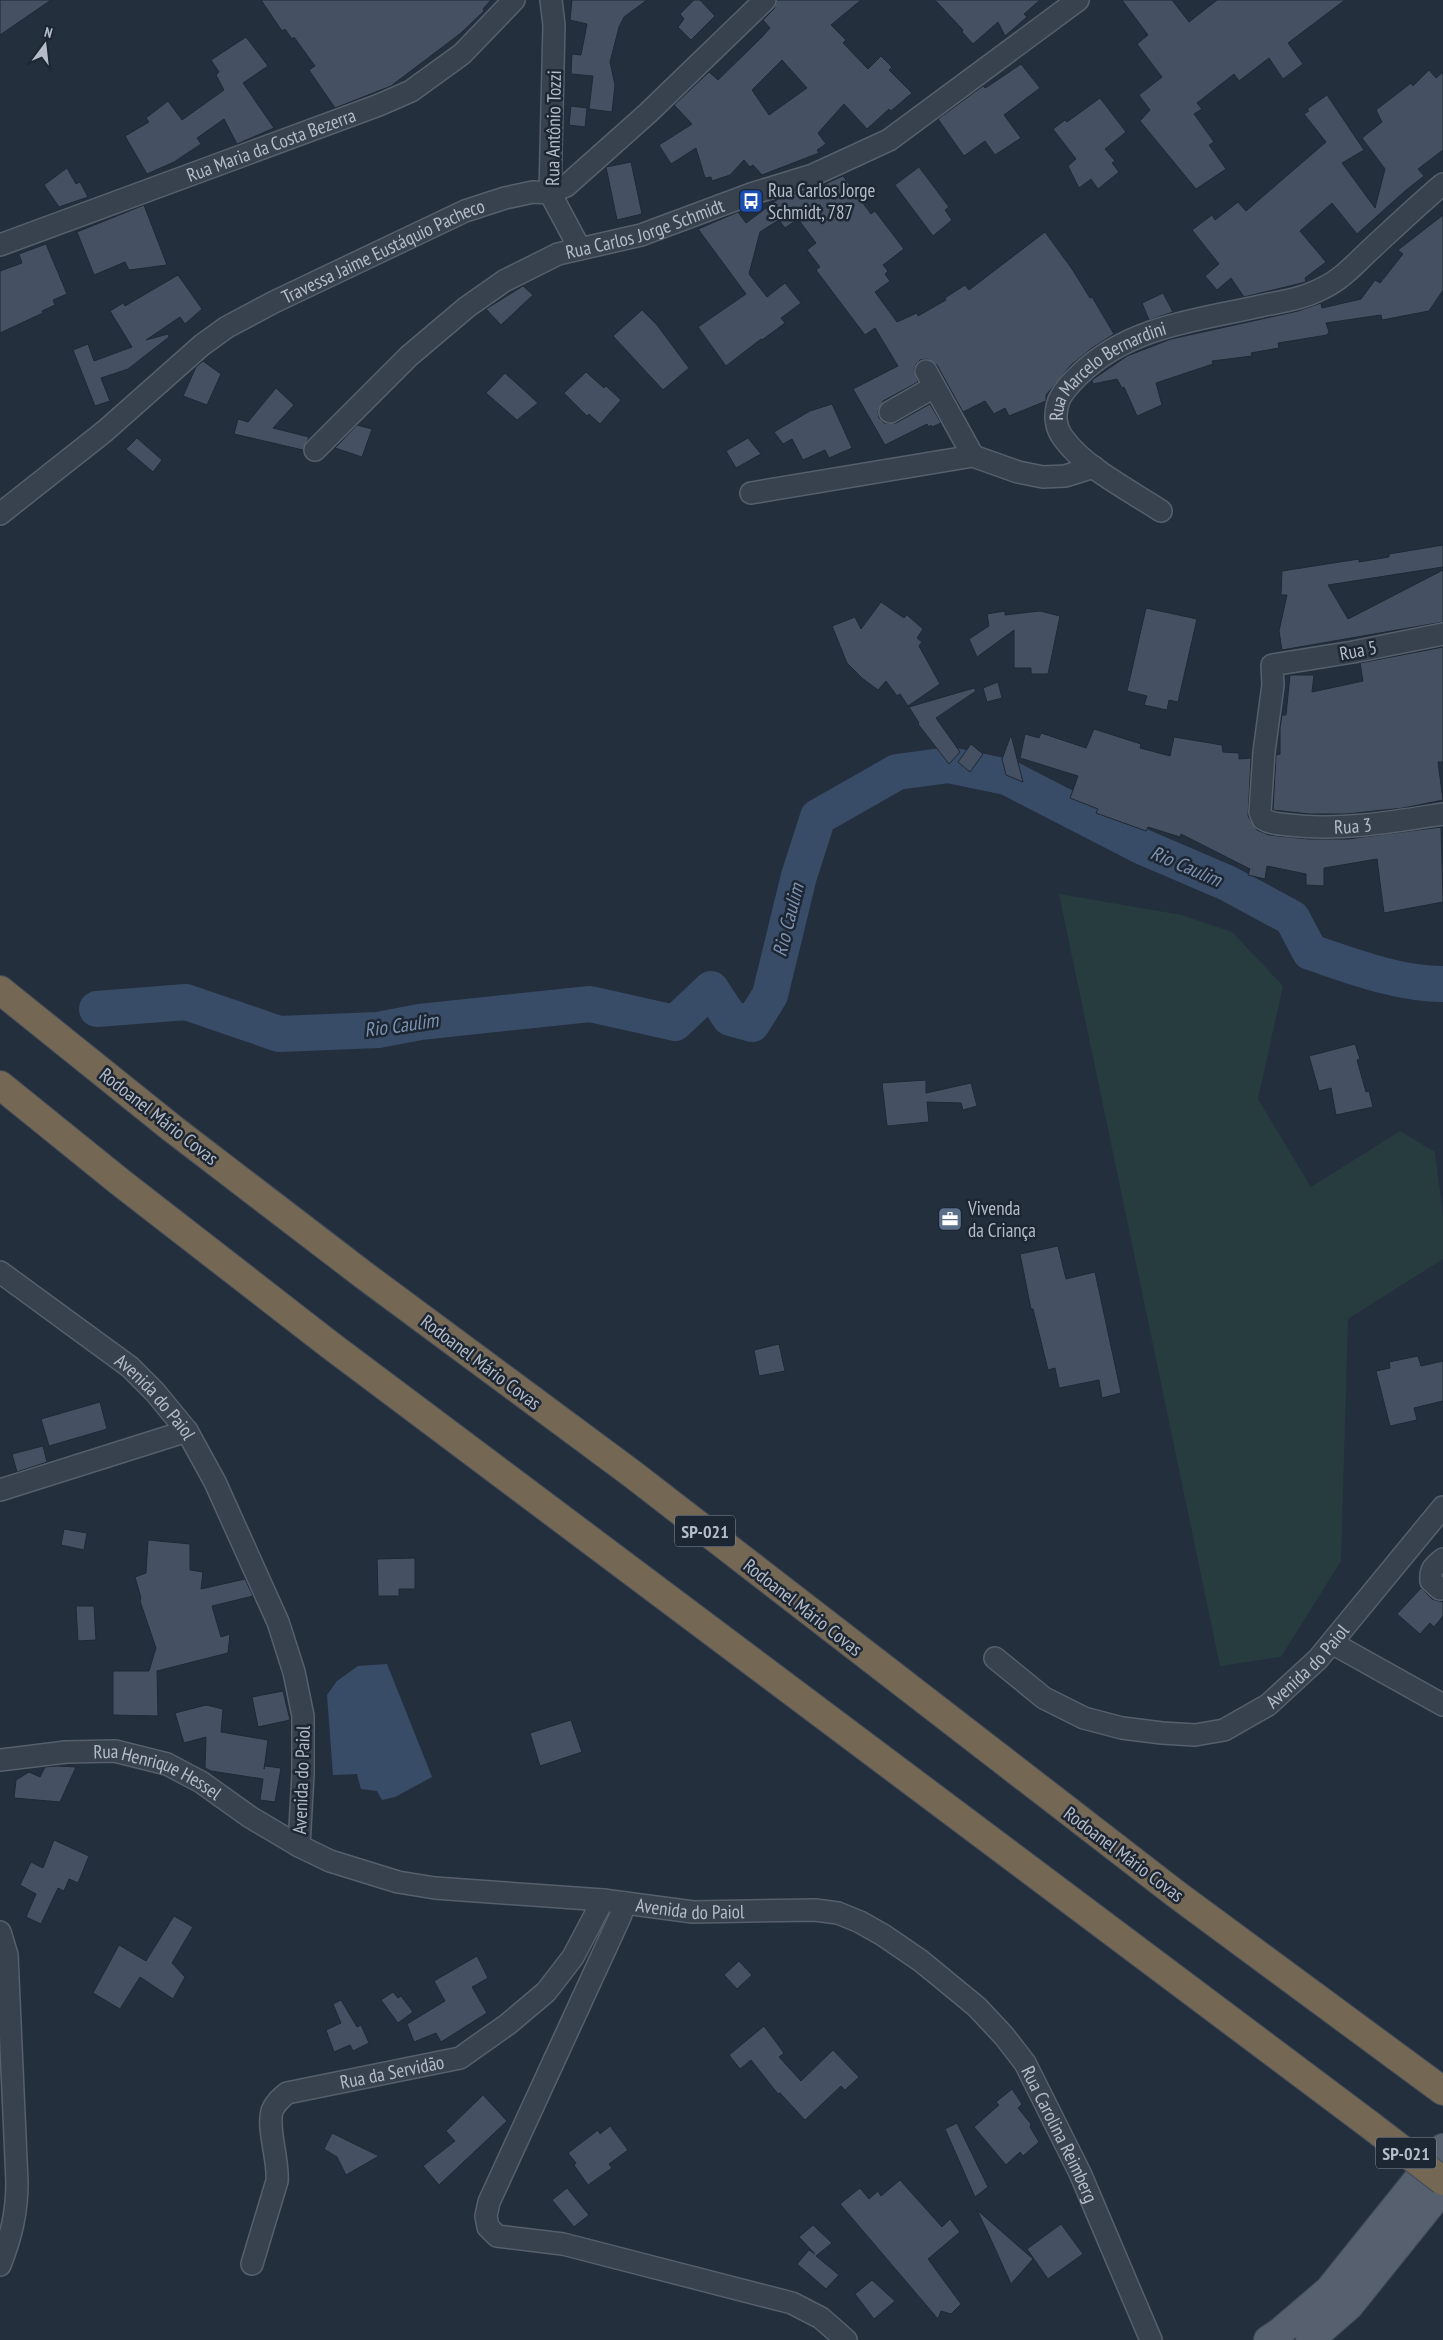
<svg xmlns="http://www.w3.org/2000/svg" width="1443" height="2340" viewBox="0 0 1443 2340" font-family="'PT Sans Narrow',sans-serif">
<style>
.green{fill:#263c3f}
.water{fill:#394c67}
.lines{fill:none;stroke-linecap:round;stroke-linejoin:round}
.river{stroke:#394c67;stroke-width:36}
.building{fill:#455162;stroke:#1f2835;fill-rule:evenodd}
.street-casing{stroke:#565f6c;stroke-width:24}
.primary-casing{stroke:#414a57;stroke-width:30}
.highway-casing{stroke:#434c59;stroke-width:30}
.street{stroke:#38414e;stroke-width:21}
.primary{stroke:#56606e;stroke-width:28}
.highway{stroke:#746855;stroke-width:28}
.highway-bridge-casing{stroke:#434c59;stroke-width:30;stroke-linecap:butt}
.highway-bridge{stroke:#746855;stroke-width:28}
.labels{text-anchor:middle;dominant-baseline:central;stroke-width:5;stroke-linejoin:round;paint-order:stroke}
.shield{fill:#1d2633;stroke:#878f9c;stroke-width:1}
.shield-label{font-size:18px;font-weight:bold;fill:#b4bcc9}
.street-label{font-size:19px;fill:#b4bcc9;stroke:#1d2633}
.poi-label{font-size:19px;fill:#b4bcc9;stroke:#1d2633;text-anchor:start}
.water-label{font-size:20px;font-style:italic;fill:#7c92b1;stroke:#1d2633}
</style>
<rect width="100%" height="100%" fill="#242f3e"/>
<path class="green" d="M1059 894 1182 915 1232 932 1283 986 1258 1099 1311 1187 1400 1131 1435 1152 1443 1215V1259L1348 1319 1341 1561 1281 1657 1220 1666Z"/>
<path class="water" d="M387 1664 432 1777 395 1797 382 1800 377 1791 361 1789 357 1774 333 1775 327 1695 337 1681 358 1666Z"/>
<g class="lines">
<path class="river" d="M97 1009 186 1002 279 1034 378 1030 420 1022 590 1004 675 1023 711 989 730 1018 752 1024 770 995 799 876 818 817 897 772 949 765 1007 777 1143 847 1227 883 1292 918 1310 952C1352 966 1398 984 1443 984"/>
</g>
<path class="building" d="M0 0H51L0 35Z
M261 0H491L483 9 484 11 461 33 391 86 335 108 309 70 315 66 294 37 292 39 285 29 282 31Z
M572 0H647L624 17 619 27 610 62 615 85 612 112 589 109 593 76 571 74 572 54 581 55 587 24 570 20Z
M694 0H700L715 16 691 40 678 27 684 19 680 14Z
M777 0H861L831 25 846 40 843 43 868 69 881 56 892 67 889 70 912 93 891 111 889 109 867 129 844 104 818 133 826 144 817 150 819 153 762 175 753 165 750 167 744 160 730 175 712 181 711 177 705 178 696 148 671 164 659 145 692 124 674 105 709 72 718 80 761 38 770 28 763 20 774 9ZM782 60 807 88 769 115 752 90Z
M935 0H1040L1024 14 1027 17 1005 36 998 22 973 44 962 32 963 30Z
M1122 0H1172L1189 22 1217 0H1345L1288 43 1303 64 1283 79 1269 58 1239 81 1234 74 1197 103 1202 109 1194 114 1214 142 1209 145 1226 169 1196 189 1140 121 1150 110 1139 95 1162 77 1137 44 1148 35Z
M246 37 268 66 243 83 274 128 237 144 224 119 197 138 201 144 174 162 147 174 125 136 149 122 146 118 168 101 182 120 224 90 216 75 219 72 211 60Z
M1021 64 1040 88 1004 115 1021 138 995 155 985 141 964 156 938 119 983 86 985 88 990 85Z
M1429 70 1436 78 1443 72V150L1418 169 1424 176 1405 191 1357 234 1332 203 1300 231 1326 262 1305 278 1306 282 1244 297 1231 278 1217 290 1205 276 1219 264 1192 230 1212 215 1215 220 1238 202 1246 211 1326 142 1304 114 1309 111 1307 109 1327 95 1364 150 1342 163 1375 208 1385 169 1362 138 1382 122 1376 110 1411 83 1413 86Z
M1100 98 1126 132 1105 149 1115 161 1112 163 1119 172 1098 189 1091 179 1079 188 1068 166 1076 159 1053 129 1065 120 1067 122Z
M571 106 587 108 585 127 569 125Z
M631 162 642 214 617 220 606 167Z
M919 167 949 207 945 210 952 220 933 236 895 185Z
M67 168 76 184 80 182 88 197 59 207 44 185Z
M843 176 871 214 875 211 904 249 883 265 888 271 885 274 890 281 875 292 897 322 917 313 918 316 946 300 945 298 965 285 969 290 1045 232 1072 269 1090 298 1092 297 1114 334 1092 348 1071 365 1046 395V401L1009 416 1005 408 994 414 985 401 963 412 937 365 927 359 920 360 916 364 914 370 918 382 883 401 878 411 879 418 884 423H896L930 404 941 423 932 427 931 425 929 427 927 424 885 445 853 389 898 366 875 328 865 335 816 270 820 267 807 250 816 243 798 219 785 228 779 220 760 232 749 274 767 297 785 283 801 303 781 318 785 323 762 340 761 339 726 366 698 327 746 294 698 229 738 212 746 223 778 199 823 185Z
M144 205 167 265 129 270 125 262 94 275 77 232Z
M1443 215V290L1429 311 1382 320 1381 315 1326 323 1329 332 1327 335 1278 343 1279 348 1251 353 1252 356 1212 361 1213 364 1156 383 1162 405 1137 416 1124 387 1122 388 1117 379 1093 384 1092 380 1127 356 1171 339 1298 311 1321 303 1322 308 1361 299 1375 280 1380 283 1403 254 1398 250Z
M46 244 67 294 53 300 55 305 42 311 43 313 0 333V271L22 263 19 254Z
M178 275 202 309 185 324 180 317 146 340 168 334 169 337 128 369 101 378 110 401 95 406 73 350 88 344 94 361 132 347 110 311 123 303 125 306Z
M523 286 533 295 501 325 486 309Z
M1163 293 1173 312 1149 320 1142 303Z
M642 310 657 325 689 368 663 390 613 336Z
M203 361 221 374 207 405 183 396 196 367Z
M586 372 604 388 606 386 621 400 600 424 589 414 587 416 564 393Z
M505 373 538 403 517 420 486 393Z
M276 388 294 405 273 428 309 437 303 450 234 434 238 419 248 422Z
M832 404 852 448 829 458 825 450 803 460 792 439 783 444 774 432 810 411Z
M357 425 372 429 362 457 335 448Z
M137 438 162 460 153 472 126 449Z
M748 438 761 454 736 468 726 451Z
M1443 545V567L1328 585 1348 619 1443 570V622L1282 650 1279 631 1287 595H1281L1282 571 1359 559V562L1389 557V554Z
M881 602 904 618 907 615 923 629 917 638 922 642 919 646 940 684 908 706 900 694 897 696 886 681 878 690 862 678 847 663 832 626 855 617 861 629Z
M1146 608 1197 619 1178 702 1169 700 1167 710 1144 705 1147 696 1127 691Z
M1005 611V615L1040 611 1060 616 1048 674H1031V668H1014V630L977 657 969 639 989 626 987 614Z
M1443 647V762H1438L1443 800 1403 808 1346 814H1309L1273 810 1276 755 1280 754V728L1282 715H1286L1290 675H1314L1312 692 1363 681 1360 663Z
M998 682 1002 698 987 702 983 688Z
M974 688 976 691 936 718 960 752 949 764 918 724 919 723 909 707Z
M1094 729 1141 744 1140 748 1170 756 1174 737 1222 745 1223 752 1239 753V759L1251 758 1248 816 1257 830 1269 835 1308 839H1348L1441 827 1443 902 1384 913 1377 859 1324 868V886L1306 885V874L1267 866 1265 879 1248 875 1250 869 1181 834 1180 837 1148 827 1146 831 1096 813 1098 809 1070 798 1078 776 1020 758 1025 734 1039 738 1041 733 1086 748Z
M1011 735 1023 782 1006 775 1002 759Z
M971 744 983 754 970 772 958 762Z
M1355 1044 1360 1059 1357 1060 1366 1092 1369 1091 1373 1107 1336 1115 1331 1088 1319 1091 1309 1056Z
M926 1080V1093L971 1083 977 1106 963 1110 961 1103 927 1102 929 1122 887 1126 882 1083Z
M1058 1246 1066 1279 1095 1272 1121 1393 1102 1398 1099 1380 1059 1388 1055 1368 1048 1370 1033 1309H1031L1020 1254Z
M779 1344 785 1371 759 1376 754 1350Z
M1418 1356 1421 1366 1443 1361V1401L1414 1408 1417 1420 1390 1426 1376 1371 1390 1368 1389 1362Z
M100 1402 107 1429 49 1446 41 1419Z
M43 1446 47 1462 17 1472 12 1454Z
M64 1529 87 1533 84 1550 61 1545Z
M148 1540 190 1544V1570L203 1572 201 1589 245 1579 253 1596 212 1606 221 1637 230 1634 228 1653 157 1671 158 1716 113 1715V1671H149L156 1648 140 1601 141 1598 135 1577 146 1573Z
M415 1558V1589H399V1596H378L377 1559Z
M1421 1588 1432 1599 1443 1602V1616L1434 1627 1430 1623 1420 1634 1397 1614Z
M76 1606H94L96 1640 78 1641Z
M283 1691 290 1720 258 1727 252 1697Z
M206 1705 223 1709 221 1732 268 1740 264 1769 265 1766 281 1768 275 1802 260 1800 263 1779 211 1771 205 1768 206 1737 184 1743 175 1713Z
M571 1720 582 1752 540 1766 530 1733Z
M57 1766 76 1767 60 1802 14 1798 16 1780 29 1772 40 1777 45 1767Z
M54 1840 89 1856 78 1883 69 1879 64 1891 58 1888 41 1924 26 1917 36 1894 20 1885 31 1862 43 1868Z
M174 1916 193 1927 172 1963 185 1977 173 1999 140 1977 120 2009 93 1993 119 1945 146 1961Z
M477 1956 488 1978 472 1987 487 2013 441 2042 436 2033 414 2042 407 2024 445 2001 434 1981Z
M739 1961 752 1975 737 1989 724 1975Z
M393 1992 398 1998 401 1996 413 2012 398 2023 381 2000Z
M341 2000 357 2027 361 2025 369 2043 353 2051 350 2045 334 2052 326 2030 341 2023 333 2004Z
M764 2026 784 2053 779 2057 801 2081 833 2050 859 2077 845 2090 841 2086 805 2120 780 2093 778 2094 751 2060 740 2069 729 2055Z
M1012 2089 1022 2104 1018 2108 1031 2124 1030 2127 1039 2142 1023 2156 1020 2152 1006 2165 974 2127 999 2105 996 2102Z
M483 2095 507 2121 439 2185 423 2166 455 2141 446 2131Z
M957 2123 988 2187 975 2197 945 2129Z
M610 2126 628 2150 609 2164 612 2168 588 2185 574 2165 576 2163 568 2153 598 2130 600 2134Z
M332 2133 379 2156 346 2175 337 2157 324 2149Z
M900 2180 942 2227 950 2219 960 2232 928 2259 961 2304 951 2314 941 2311 938 2319 840 2204 860 2188 869 2199 878 2191 881 2196Z
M567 2188 589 2215 574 2227 552 2200Z
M977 2210 1033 2259 1011 2284 993 2244Z
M1061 2224 1083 2254 1048 2279 1027 2249Z
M813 2225 832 2243 816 2256 839 2275 826 2289 797 2264 809 2250 815 2254 799 2237Z
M872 2280 895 2301 874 2319 855 2294Z"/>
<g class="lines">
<defs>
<g id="street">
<path d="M551 0 554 25 550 193 580 249"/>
<path id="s1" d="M0 245 379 105 411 91 462 54 514 0"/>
<path d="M926 371 973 456"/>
<path d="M890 412 934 387"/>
<path id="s2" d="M315 450 409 356 467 307 504 281 558 254 641 235 751 194 813 175 889 140 1078 0"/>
<path d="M751 493 973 456 1018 472 1043 477 1065 476 1094 467"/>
<path id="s3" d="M1161 511C1131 491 1085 468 1064 439 1055 428 1054 414 1059 400 1064 389 1072 382 1080 374 1131 325 1200 320 1265 305 1285 301 1305 298 1323 288 1341 280 1356 263 1370 250 1394 228 1418 205 1443 184"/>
<path id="s4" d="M0 514 105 431 202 345 227 327 274 302 465 211 505 198 533 192 550 193 566 186 648 113 765 0"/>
<path id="s5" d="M1443 634 1353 652 1272 665 1273 685 1264 752 1260 812 1263 819C1271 824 1280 824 1289 825 1341 831 1392 822 1443 814"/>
<path id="s6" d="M0 1272 130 1367 155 1392 187 1431 215 1482 278 1622 294 1672 303 1716V1774L299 1846"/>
<path d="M0 1490 187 1431"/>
<path d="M1443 1559C1434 1566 1430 1569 1431 1581L1440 1589 1443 1588"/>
<path d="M1332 1643 1443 1705"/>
<path id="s7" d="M995 1658 1044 1698 1084 1718 1122 1728 1162 1733 1195 1735 1224 1730 1268 1705 1318 1659 1443 1507"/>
<path id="s8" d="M0 1760 66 1752 115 1751 167 1764 201 1782 250 1817 299 1846 330 1861 398 1882 435 1888 603 1900 693 1912 815 1910 838 1913 860 1922 883 1935 921 1961 977 2007 1004 2036 1025 2063 1080 2173 1151 2340"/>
<path d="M625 1903 620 1917 489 2202 486 2216 488 2227 497 2236 563 2244 792 2303 821 2318 846 2340"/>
<path d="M0 1932 7 1955 17 2182C17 2213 11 2237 0 2265"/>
<path id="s9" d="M252 2264 277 2181C279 2161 267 2129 272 2111 275 2103 281 2098 287 2093L460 2058 508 2024 546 1992 573 1957 603 1900"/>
</g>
<path id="primary" d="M1268 2340 1280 2332 1329 2290 1443 2148
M1310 2340 1349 2306 1443 2189"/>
<path id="highway" d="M0 990 173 1129 365 1276 631 1473 1176 1894 1443 2091
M0 1085 120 1182 330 1345 1370 2125"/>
</defs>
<use href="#street" class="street-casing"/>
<use href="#primary" class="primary-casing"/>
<use href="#highway" class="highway-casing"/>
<use href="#street" class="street"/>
<use href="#primary" class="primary"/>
<use href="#highway" class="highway"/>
<defs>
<path id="highway-bridge" d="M1370 2125 1443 2181"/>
</defs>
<use href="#highway-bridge" class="highway-bridge-casing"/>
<use href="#highway-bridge" class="highway-bridge"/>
</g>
<defs>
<symbol id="bus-square" viewBox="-11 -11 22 22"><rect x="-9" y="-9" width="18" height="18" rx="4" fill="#1a4fb4" stroke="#1d2633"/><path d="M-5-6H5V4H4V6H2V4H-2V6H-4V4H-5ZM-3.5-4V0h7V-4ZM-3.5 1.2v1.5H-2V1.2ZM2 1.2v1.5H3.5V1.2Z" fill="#fff"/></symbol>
<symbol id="office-square" viewBox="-11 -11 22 22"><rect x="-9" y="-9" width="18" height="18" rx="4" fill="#5c6f8a" stroke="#1d2633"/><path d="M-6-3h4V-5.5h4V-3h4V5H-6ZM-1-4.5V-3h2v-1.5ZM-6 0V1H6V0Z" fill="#fff"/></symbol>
</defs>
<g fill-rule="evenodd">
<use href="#bus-square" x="737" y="187" width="28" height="28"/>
<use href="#office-square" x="936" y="1205" width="28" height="28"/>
</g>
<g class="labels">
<g class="shield">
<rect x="675" y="1515.5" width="60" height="31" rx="4"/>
<rect x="1376" y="2137.5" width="60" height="31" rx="4"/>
</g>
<g class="shield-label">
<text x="705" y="1531">SP-021</text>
<text x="1406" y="2153">SP-021</text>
</g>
<g class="street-label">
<text transform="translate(553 128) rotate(-89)">Rua Antônio Tozzi</text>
<text stroke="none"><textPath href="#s1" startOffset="289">Rua Maria da Costa Bezerra</textPath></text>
<text stroke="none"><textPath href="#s2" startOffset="405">Rua Carlos Jorge Schmidt</textPath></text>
<text stroke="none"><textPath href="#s4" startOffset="468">Travessa Jaime Eustáquio Pacheco</textPath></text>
<text stroke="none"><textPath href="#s3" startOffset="218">Rua Marcelo Bernardini</textPath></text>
<text transform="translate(1358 650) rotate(-11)">Rua 5</text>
<text stroke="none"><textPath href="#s5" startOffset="420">Rua 3</textPath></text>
<text transform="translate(159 1116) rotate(38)">Rodoanel Mário Covas</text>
<text transform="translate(481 1362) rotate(37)">Rodoanel Mário Covas</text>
<text stroke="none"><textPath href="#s6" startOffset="200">Avenida do Paiol</textPath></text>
<text transform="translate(803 1607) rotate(38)">Rodoanel Mário Covas</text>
<text stroke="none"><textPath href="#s7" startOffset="356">Avenida do Paiol</textPath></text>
<text stroke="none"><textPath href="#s8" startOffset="162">Rua Henrique Hessel</textPath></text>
<text transform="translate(301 1780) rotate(-88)">Avenida do Paiol</text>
<text transform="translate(1124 1854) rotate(37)">Rodoanel Mário Covas</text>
<text stroke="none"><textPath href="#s8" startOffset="724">Avenida do Paiol</textPath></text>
<text stroke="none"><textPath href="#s9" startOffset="288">Rua da Servidão</textPath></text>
<text stroke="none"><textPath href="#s8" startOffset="1194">Rua Carolina Reimberg</textPath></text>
</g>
<g class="poi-label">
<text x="768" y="190">Rua Carlos Jorge<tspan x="768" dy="22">Schmidt, 787</tspan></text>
<text x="968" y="1208">Vivenda<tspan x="968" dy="22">da Criança</tspan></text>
</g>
<g class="water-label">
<text transform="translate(1186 866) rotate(23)">Rio Caulim</text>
<text transform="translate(788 920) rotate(-76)">Rio Caulim</text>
<text transform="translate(401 1025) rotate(-8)">Rio Caulim</text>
</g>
</g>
<g transform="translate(45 45) rotate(15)" stroke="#1d2633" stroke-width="4" paint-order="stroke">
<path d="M0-4L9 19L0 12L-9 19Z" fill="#b4bcc9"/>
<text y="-8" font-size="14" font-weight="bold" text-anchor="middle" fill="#b4bcc9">N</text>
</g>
</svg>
